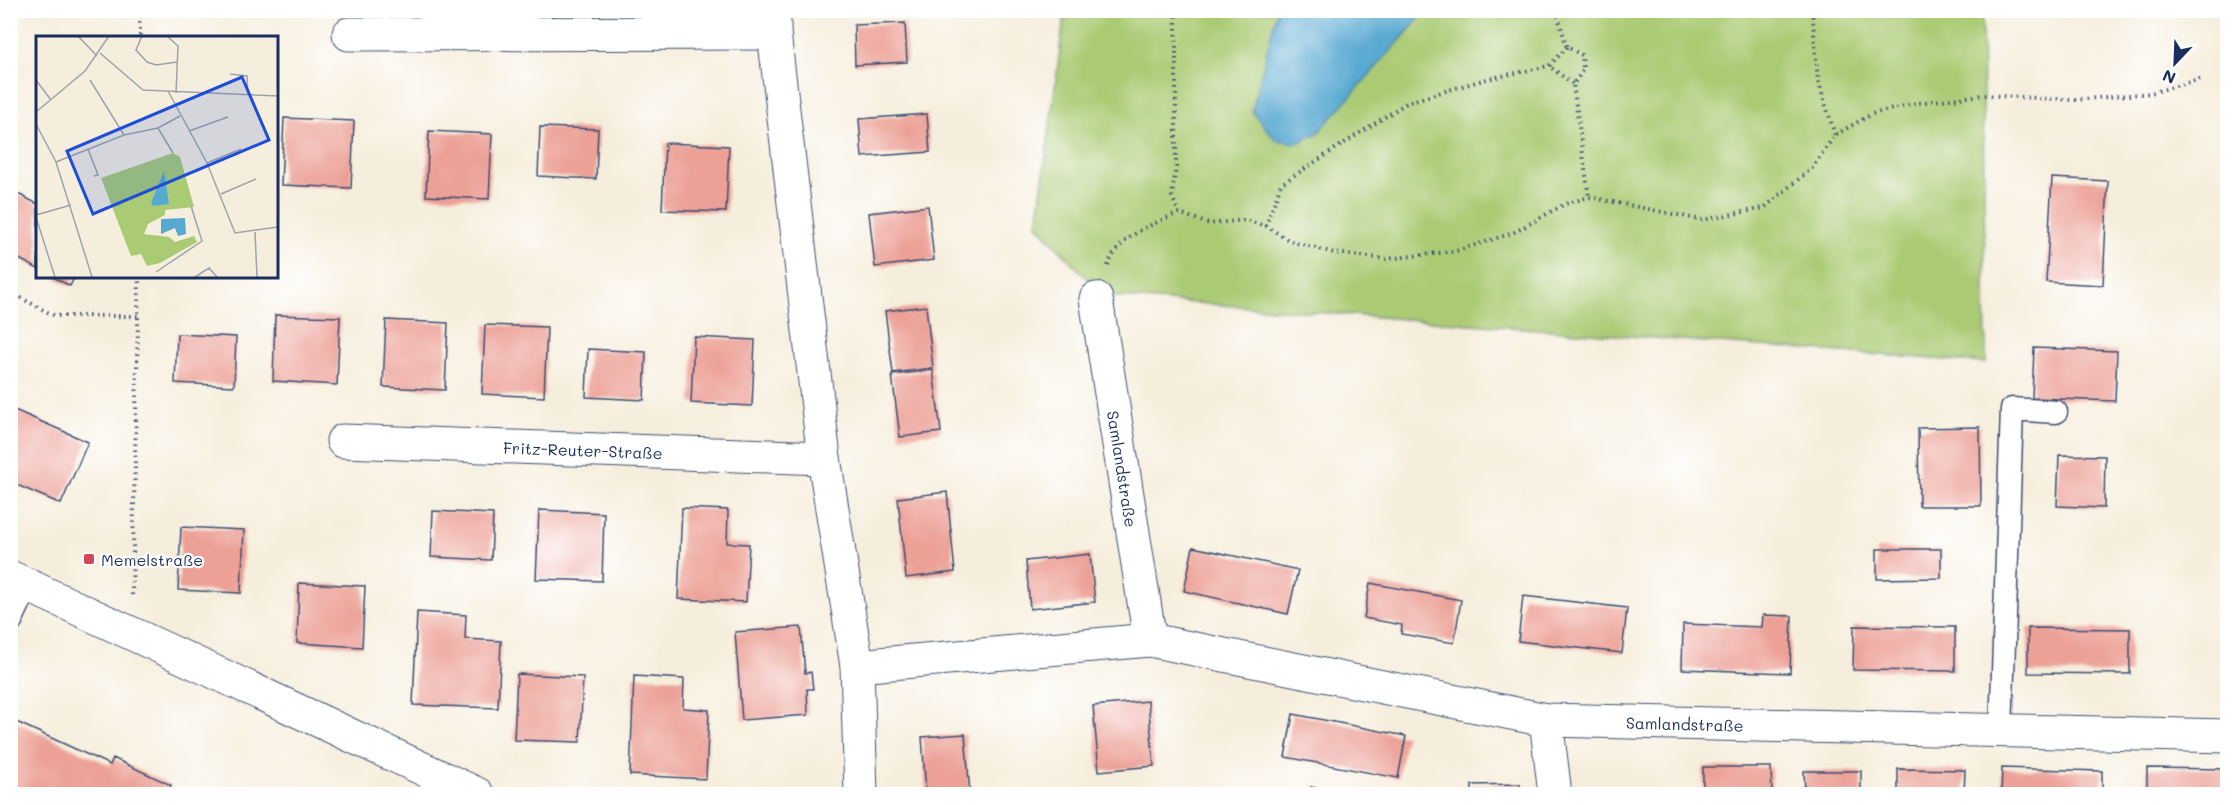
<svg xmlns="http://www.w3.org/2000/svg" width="2238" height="805" viewBox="0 0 2238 805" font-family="Mali,sans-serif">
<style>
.green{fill:#aacb73;stroke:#627d68;stroke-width:1.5}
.water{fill:#58a9d2;stroke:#3a6c98;stroke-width:1.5}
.building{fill:#eca096}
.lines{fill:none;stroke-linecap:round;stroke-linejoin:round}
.lane-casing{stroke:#3c4c71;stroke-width:25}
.street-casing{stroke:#3c4c71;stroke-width:35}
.path{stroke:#3c4c71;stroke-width:4;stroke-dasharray:1.5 4.5;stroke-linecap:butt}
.lane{stroke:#fff;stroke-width:22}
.street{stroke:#fff;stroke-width:33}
.poi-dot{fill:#d1495b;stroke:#fff;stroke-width:2}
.labels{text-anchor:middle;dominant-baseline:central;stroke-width:4.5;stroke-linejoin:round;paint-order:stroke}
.street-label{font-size:16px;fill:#1b2f5e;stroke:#fff}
.poi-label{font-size:16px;fill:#1b2f5e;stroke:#fff;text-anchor:start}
.inset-road{fill:none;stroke:#9ea2aa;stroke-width:1.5}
.view{fill:#1d4ed8;fill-opacity:0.15;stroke:#1d4ed8;stroke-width:3}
.inset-edge{fill:none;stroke:#1b2f5e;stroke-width:3}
</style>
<rect width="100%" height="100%" fill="#fff"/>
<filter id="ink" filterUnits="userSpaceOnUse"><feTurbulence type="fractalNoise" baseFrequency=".0167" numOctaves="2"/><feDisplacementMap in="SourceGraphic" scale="12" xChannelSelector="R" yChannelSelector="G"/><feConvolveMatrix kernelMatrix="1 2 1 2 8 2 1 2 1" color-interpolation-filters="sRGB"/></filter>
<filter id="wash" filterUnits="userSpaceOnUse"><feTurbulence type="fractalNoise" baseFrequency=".008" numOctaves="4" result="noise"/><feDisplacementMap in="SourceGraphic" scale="24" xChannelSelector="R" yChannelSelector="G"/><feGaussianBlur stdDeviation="1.35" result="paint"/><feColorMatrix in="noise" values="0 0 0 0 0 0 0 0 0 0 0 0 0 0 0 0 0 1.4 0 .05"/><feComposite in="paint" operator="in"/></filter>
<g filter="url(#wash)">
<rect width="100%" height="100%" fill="#f6eedc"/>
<path class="green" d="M1065 11H1982L1986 363 1103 296 1037 225Z"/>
<path class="water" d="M1277 11V10L1426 11 1318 133 1297 143 1276 140 1252 111Z"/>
<g id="blocks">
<path class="building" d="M905 23 907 62 855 65 854 25Z
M927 114 930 152 862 157 859 119Z
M284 118 354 121 351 188 281 185Z
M540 127 598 129 596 179 538 176Z
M429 131 492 134 489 199 426 196Z
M665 143 729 146 726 212 662 210Z
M2052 178 2108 181 2103 285 2046 282Z
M10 190 38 204V269L10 254Z
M928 206 934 260 875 267 869 213Z
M51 276H75L70 286Z
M926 306 933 368 893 373 885 311Z
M275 315 340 317 337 385 273 381Z
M386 320 448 323 445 390 383 387Z
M485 325 547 327 544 397 482 394Z
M177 334 236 337 234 386 175 383Z
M694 337 755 340 752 406 691 403Z
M2034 348 2117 351 2115 401 2032 398Z
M588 349 646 352 644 400 586 397Z
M933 370 941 432 900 437 892 375Z
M10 408 88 442 61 504 10 482Z
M1980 427 1981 506H1919L1918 428Z
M2059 455 2105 456 2104 508 2057 506Z
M947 492 955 572 906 578 898 498Z
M682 508 728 510 727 543 749 544 746 602 678 599Z
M539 510 604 513 602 581 536 579Z
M433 511 493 514 491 560 431 557Z
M181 527 244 530 241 593 178 590Z
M1193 547 1298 570 1288 614 1184 591Z
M1877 549H1941V578L1877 579Z
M1090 554 1095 602 1030 609 1026 561Z
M299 583 365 586 362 647 297 643Z
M1370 583 1461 600 1454 643 1401 634 1402 625 1364 618Z
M1523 596 1627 608 1622 653 1518 641Z
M417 612 466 615 465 639 501 641 498 708 413 705Z
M1763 615 1792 616 1790 673 1682 669 1683 624 1762 627Z
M1854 626 1955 627V671L1853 670Z
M801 627 805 673 811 672 813 689H807L808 715 742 720 735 632Z
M2028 628 2130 629V674L2028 673Z
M517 674 583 677 580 742 514 740Z
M634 676 684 679 683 708 709 710 706 779 630 775Z
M1148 701 1154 766 1099 771 1093 706Z
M1293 714 1406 736 1398 778 1285 757Z
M10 719 110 765 113 758 171 785 166 794H10Z
M965 734 970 794H926L922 737Z
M1703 767H1771L1772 794H1703Z
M2002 768 2102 771V794H2001Z
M2147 768 2228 769V794H2147Z
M1898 769 1965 770 1964 794H1898Z
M1804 771H1861V794H1805Z
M1520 784V794H1472V785Z
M1311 787 1342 794H1310Z"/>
</g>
</g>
<g filter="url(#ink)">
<use href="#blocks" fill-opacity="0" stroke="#3c4c71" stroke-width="1.5"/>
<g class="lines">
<defs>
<path id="lane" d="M10 623 28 585
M2001 731 2012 409 2056 412"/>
<g id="street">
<path d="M774 10V33L824 458 857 666 861 794"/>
<path d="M349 34 774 33"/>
<path id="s1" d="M1096 299 1150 640"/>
<path id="s2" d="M343 441 824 458"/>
<path d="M10 577 477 794"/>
<path id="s3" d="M857 666 1150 640 1546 720 2228 736"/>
<path d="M1546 720 1555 794"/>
</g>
</defs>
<use href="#lane" class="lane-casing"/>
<use href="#street" class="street-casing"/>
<path class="path" d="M140 10V38
M1176 10V167L1172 196 1179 213 1209 224 1244 220 1266 226 1290 241 1334 253 1387 259 1456 251 1513 233 1565 204 1589 197 1702 220 1764 208 1812 168 1835 135 1872 114 1917 103 1983 95 2074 100 2151 93 2201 79
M1556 10 1567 47 1582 55 1583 71 1573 84 1589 197
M1812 10 1818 80 1835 135
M1567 47 1549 66 1573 84
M1266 226 1281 184 1408 102 1483 80 1549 66
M1108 266C1118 236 1152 224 1179 213
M10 292 55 316H139
M132 595 139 276"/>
<use href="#lane" class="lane"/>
<use href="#street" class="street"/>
</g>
</g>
<rect class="poi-dot" x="83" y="553" width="12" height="12" rx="3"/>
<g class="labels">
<g class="street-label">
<text stroke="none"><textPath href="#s2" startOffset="240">Fritz-Reuter-Straße</textPath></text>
<text stroke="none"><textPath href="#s1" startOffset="172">Samlandstraße</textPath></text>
<text stroke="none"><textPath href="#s3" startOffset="837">Samlandstraße</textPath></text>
</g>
<g class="poi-label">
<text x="101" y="559">Memelstraße</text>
</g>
</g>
<g transform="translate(36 36)">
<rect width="242" height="242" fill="#f6eedc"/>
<path d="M137 117 144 121 158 171 129 174V179L112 188 108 198 133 201 139 206 158 200 161 206 124 227 111 230 105 218 95 220 65 142Z" fill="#aacb73"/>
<path d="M128 135 133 168 117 170 115 167ZM149 182 150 198 142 200 139 192 125 198V183Z" fill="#58a9d2"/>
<path class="inset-road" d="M42 0 61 20M106 0 100 14 111 26 120 29 141 26M131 0 142 10 140 57M64 17 107 54 242 60M194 38 211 40 212 59M0 44 15 64M54 44 88 99M132 55 171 127 199 197 242 191M0 76 49 35 73 0M0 88 20 126 56 241M122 92 137 117M153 95 192 81M52 113 62 139 58 140M20 126 88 99 122 92 144 80M171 127 205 113M185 158 220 143M0 179 35 169M0 181 19 241M219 196 221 241M120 236 166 205 155 170M159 241 173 232 181 241"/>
<path class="view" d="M206 41 233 104 57 178 31 115Z"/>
<rect width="242" height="242" class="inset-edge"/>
</g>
<rect width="2238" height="805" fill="none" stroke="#fff" stroke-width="36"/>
<g transform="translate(2175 63) rotate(203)" stroke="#ffffff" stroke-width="4.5" paint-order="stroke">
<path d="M0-4.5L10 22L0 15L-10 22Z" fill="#1b2f5e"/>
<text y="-9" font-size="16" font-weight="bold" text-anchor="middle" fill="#1b2f5e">N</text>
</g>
</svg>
